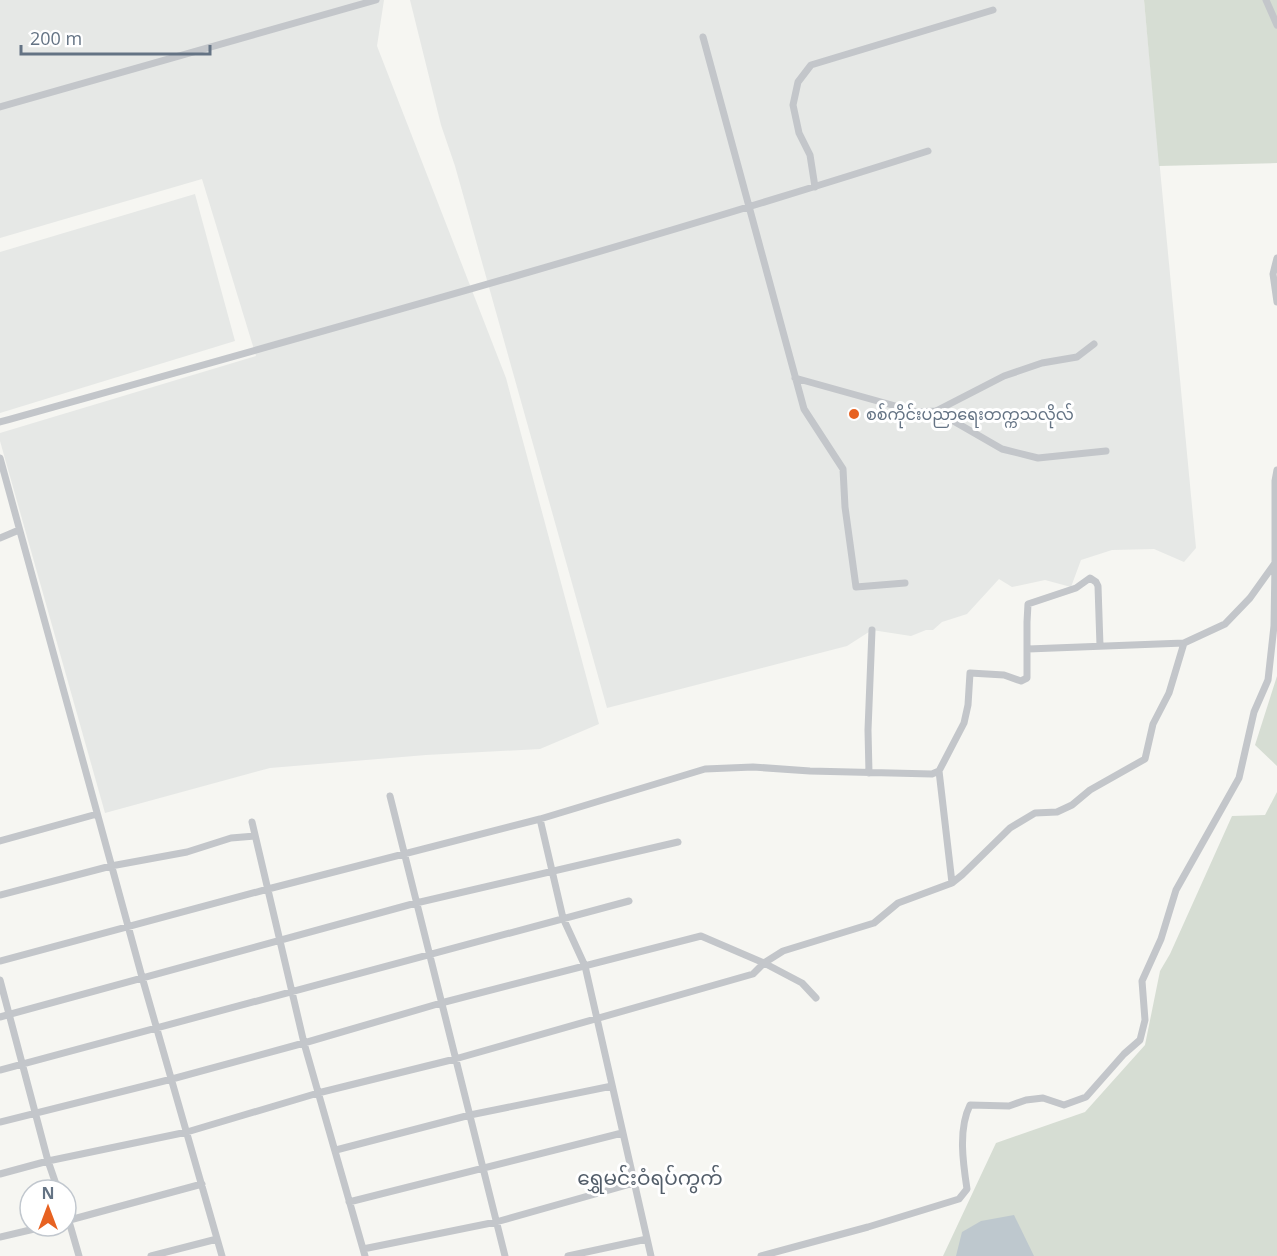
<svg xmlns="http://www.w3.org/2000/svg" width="1277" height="1256" viewBox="0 0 1277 1256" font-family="'Open Sans','Noto Sans Myanmar',sans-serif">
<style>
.built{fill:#e6e8e6}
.green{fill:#d6ddd3}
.water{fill:#bec8ce}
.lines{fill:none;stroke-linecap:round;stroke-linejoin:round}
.minor{stroke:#c3c6ca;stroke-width:7}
.poi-dot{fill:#e76221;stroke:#fff;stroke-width:2}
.labels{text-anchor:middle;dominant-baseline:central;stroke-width:6;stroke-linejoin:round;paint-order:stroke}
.poi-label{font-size:16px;fill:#647384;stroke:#fff;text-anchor:start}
.quarter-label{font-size:20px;fill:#525d69;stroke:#fff}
</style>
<rect width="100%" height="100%" fill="#f6f6f2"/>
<path class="built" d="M0 0H384L377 46 506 378 599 724 540 749 426 755 270 768 105 813 0 441V433L256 356 202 179 0 238Z
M410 0H1144L1196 548 1184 562 1154 549 1112 550 1081 560 1071 587 1045 580 1012 587 999 579 967 614 942 622 933 630H926L911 636 872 630 847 646 607 708 455 166 441 125Z
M195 194 235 341 0 413V252Z"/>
<path class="green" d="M1144 0H1277V163L1159 166Z
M1277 676V766L1255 745Z
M1277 792V1256H943L996 1143 1085 1112 1145 1045 1160 971 1170 954 1232 816 1265 815Z"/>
<path class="water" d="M1014 1215 1034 1256H956L962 1232 981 1221Z"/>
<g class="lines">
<path class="minor" d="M1266 0 1277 25
M703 37 804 409 843 469 845 507 856 587 905 583
M0 107 376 0
M815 187 810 155 799 133 793 105 798 82 811 65 993 10
M1277 258 1273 274 1277 302
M795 378 917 412 936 411 1004 376 1042 363 1077 357 1094 344
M936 411 1002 449 1038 458 1106 451
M0 422C310 335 621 249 928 151
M0 458 142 977 222 1256
M0 538 19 530
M1028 649 1184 643
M939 771 952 883
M869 773 868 730 872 630
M390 796 505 1256
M540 819 563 918 585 966 651 1256
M252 822 304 1043 365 1256
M0 841 97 814
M0 895 111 866 187 852 231 838 255 836
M0 961 268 889 540 819 705 769 753 767 810 771 932 774 939 771 964 723 968 705 970 673 1004 675 1021 681 1027 678V622L1028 604 1076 588 1090 578 1096 582 1098 586 1100 646
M0 980 48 1161 58 1190
M0 1017 416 903 678 842
M0 1070 629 901
M0 1122 172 1079 304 1043 441 1003 701 936 764 963 802 983 816 998
M336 1150 470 1115 612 1086
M0 1174 48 1161 187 1132 318 1093 455 1059 753 974 764 963 783 951 874 923 898 903 952 883 962 875 1010 828 1035 813 1057 812 1072 805 1090 790 1145 759 1153 724 1169 693 1184 643 1225 624 1250 598 1275 563V481L1277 470
M349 1202 622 1133
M66 1211 79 1256
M66 1221 202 1184
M0 1237 47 1226
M363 1249 496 1222 634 1183
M151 1256 217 1239
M568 1256 647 1239
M761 1256 868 1227 959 1199 967 1189C963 1163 958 1129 970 1105L1009 1106 1026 1100 1043 1098 1064 1105 1086 1097 1124 1054 1140 1040 1145 1020 1142 981 1161 939 1176 890 1239 778 1254 712 1268 680 1274 626 1275 563"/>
</g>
<circle class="poi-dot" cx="854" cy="414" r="6"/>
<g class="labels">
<g class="poi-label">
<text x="866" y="414">စစ်ကိုင်းပညာရေးတက္ကသလိုလ်</text>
</g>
<g class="quarter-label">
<text x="650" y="1177">ရွှေမင်းဝံရပ်ကွက်</text>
</g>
</g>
<g transform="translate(48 1208)"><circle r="28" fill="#ffffff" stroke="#c1c7ce" stroke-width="1.5"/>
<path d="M0-4.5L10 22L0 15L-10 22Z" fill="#e76221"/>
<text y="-9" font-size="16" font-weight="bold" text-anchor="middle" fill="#647384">N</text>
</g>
<path d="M21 45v9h189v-9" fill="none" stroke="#647384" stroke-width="3"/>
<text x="30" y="45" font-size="18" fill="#647384" stroke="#ffffff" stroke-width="4.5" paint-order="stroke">200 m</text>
</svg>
